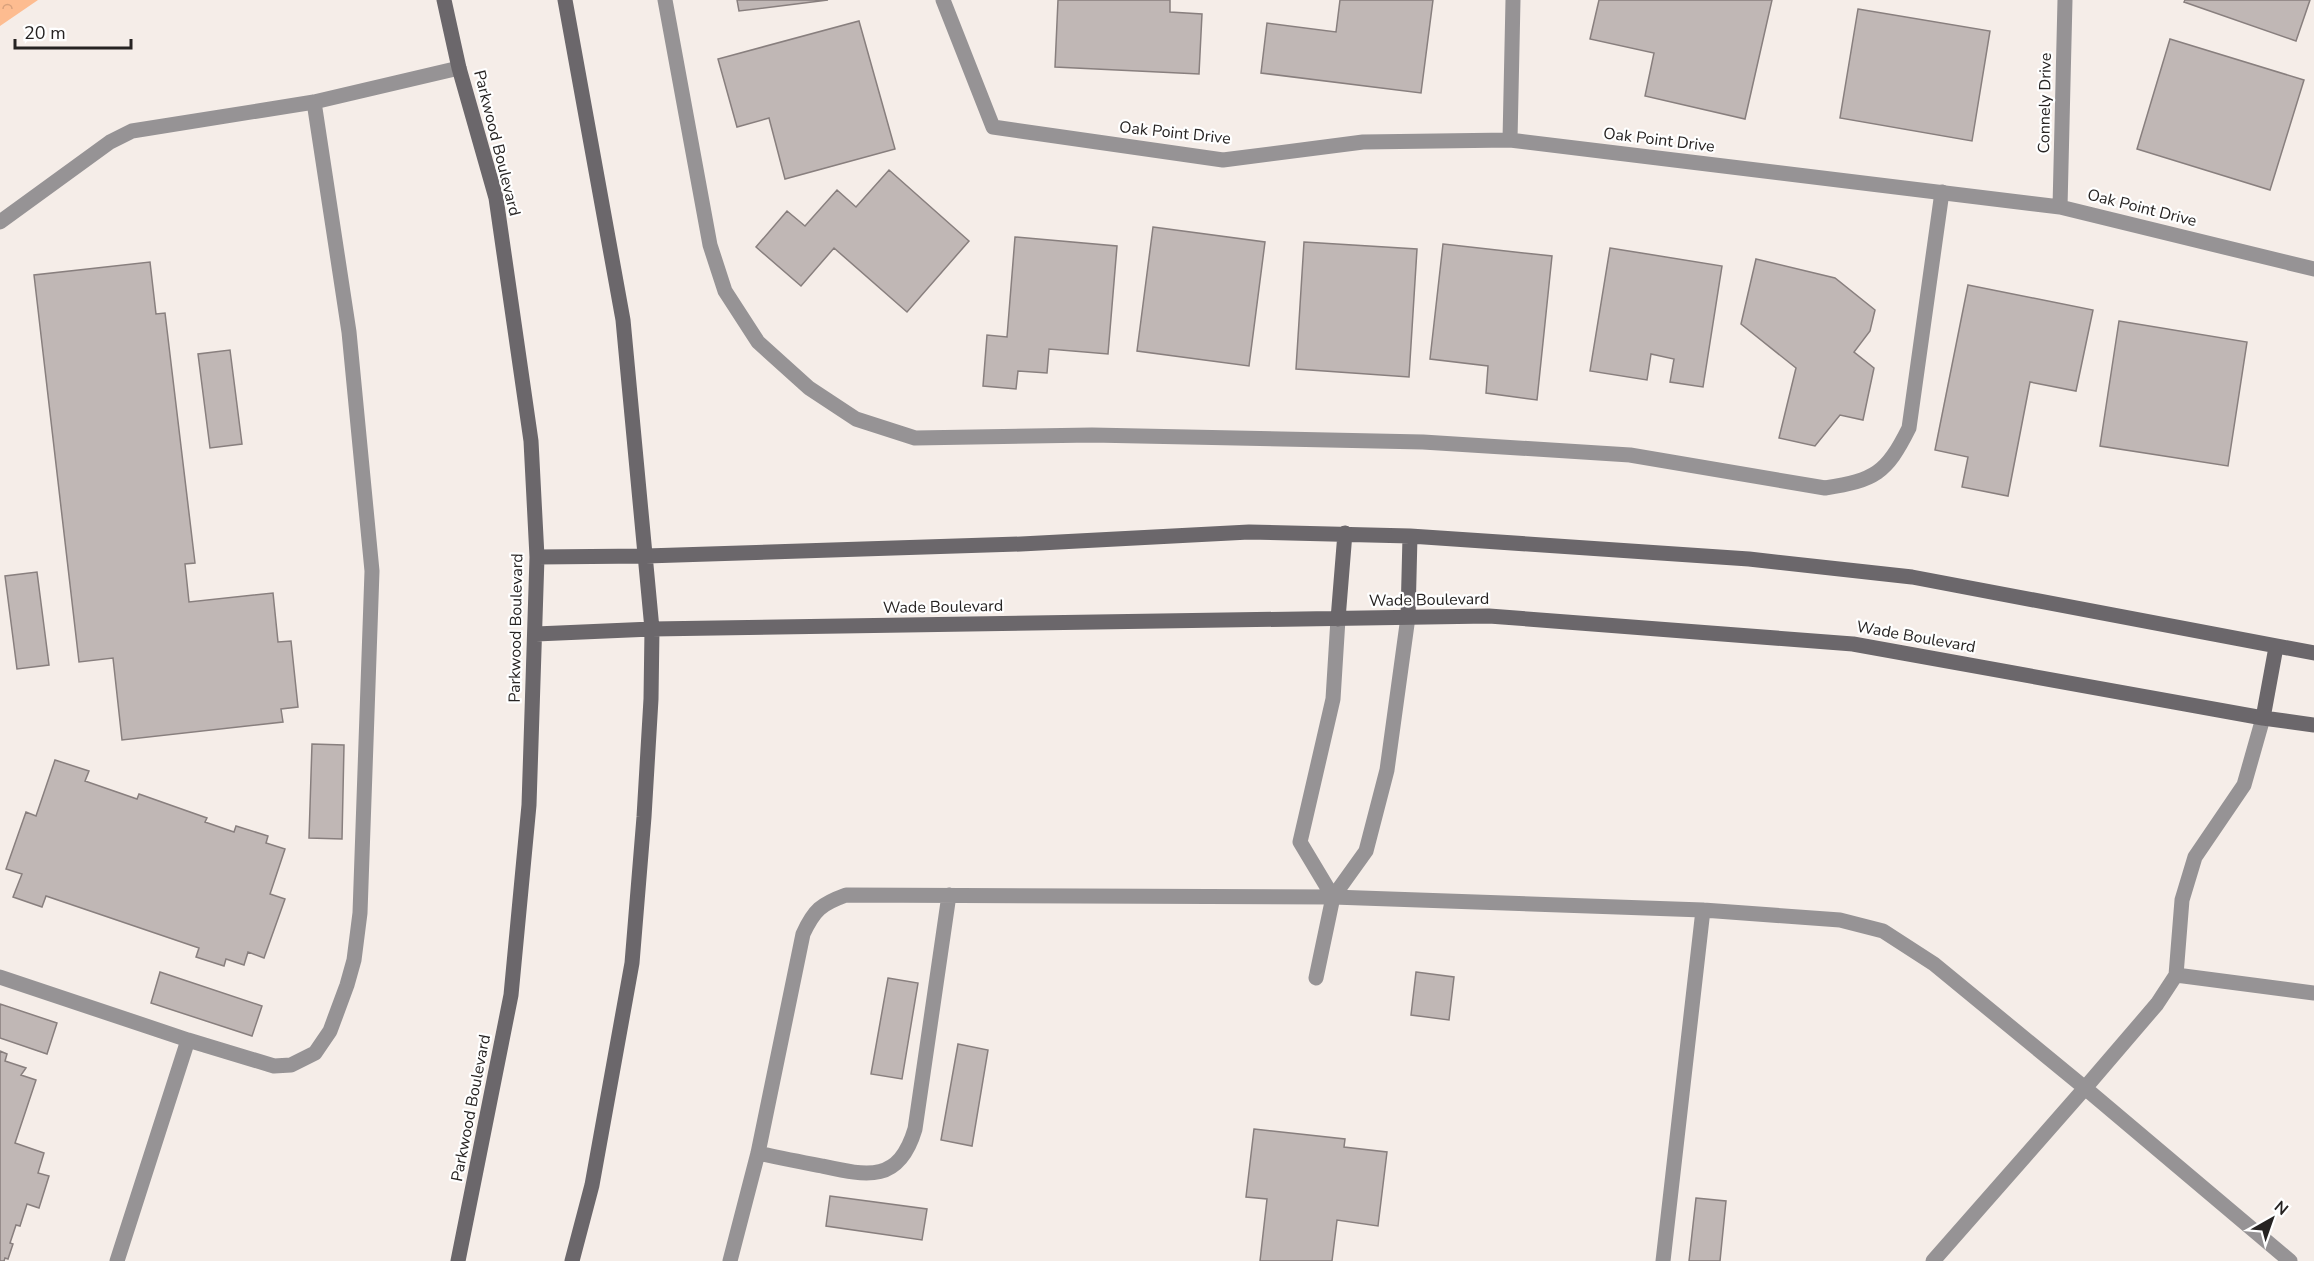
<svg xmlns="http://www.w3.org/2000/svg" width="2314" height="1261" viewBox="0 0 2314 1261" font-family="'Nunito Sans',sans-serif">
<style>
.forest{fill:url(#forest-crowns)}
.building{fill:#c0b7b5;stroke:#887f7e;stroke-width:1.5}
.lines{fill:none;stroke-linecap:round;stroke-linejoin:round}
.lane{stroke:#969395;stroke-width:15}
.street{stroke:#969395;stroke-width:15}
.secondary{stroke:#6b676b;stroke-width:15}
.labels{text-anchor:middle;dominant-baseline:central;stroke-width:4.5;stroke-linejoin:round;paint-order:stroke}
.street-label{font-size:16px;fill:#262322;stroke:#fff}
</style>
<defs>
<pattern id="forest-crowns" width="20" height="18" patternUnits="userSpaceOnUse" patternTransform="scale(1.5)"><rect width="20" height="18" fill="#fdbc90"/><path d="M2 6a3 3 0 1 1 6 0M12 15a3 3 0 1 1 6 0" fill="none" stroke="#d9a17c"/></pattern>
</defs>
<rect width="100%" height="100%" fill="#f5ede8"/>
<path class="forest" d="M0 0H38L0 26Z"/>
<path class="building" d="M737 0H828L739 11Z
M1058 0H1170V12L1202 14 1199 74 1055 67Z
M1340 0H1433L1421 93 1261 73 1267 23 1336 32Z
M1599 0H1772L1745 119 1645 96 1654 53 1590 39Z
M2185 0H2310L2296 41 2184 2Z
M1858 9 1990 31 1972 141 1840 118Z
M859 21 895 149 785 179 769 118 737 127 718 59Z
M2170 39 2304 80 2270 190 2137 149Z
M889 170 969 241 907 312 834 248 801 286 756 247 787 211 805 226 837 190 856 207Z
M1153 227 1265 242 1249 366 1137 351Z
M1015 237 1117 246 1108 354 1049 349 1047 373 1018 371 1016 389 983 386 987 335 1007 337Z
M1304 242 1417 249 1409 377 1296 369Z
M1443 244 1552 256 1537 400 1486 393 1488 366 1430 359Z
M1610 248 1722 266 1703 387 1670 382 1674 359 1651 354 1647 380 1590 371Z
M1756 259 1835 278 1875 310 1870 331 1854 352 1874 368 1863 420 1840 415 1815 446 1779 438 1796 368 1741 324Z
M150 262 156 314 165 313 195 563 185 564 189 602 273 593 278 642 291 641 298 707 281 709 283 722 122 740 113 658 79 662 34 275Z
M1968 285 2093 310 2076 391 2030 382 2008 496 1962 487 1968 457 1935 450Z
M2119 321 2247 342 2228 466 2100 446Z
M230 350 242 444 210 448 198 354Z
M37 572 49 665 17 669 5 576Z
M312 744 344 745 342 839 309 838Z
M55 760 89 771 85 781 137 799 139 794 207 818 205 822 234 832 236 826 268 836 266 843 285 849 270 894 285 899 264 958 248 952 244 965 226 959 224 966 196 957 199 948 46 896 42 907 13 897 22 874 6 869 26 812 36 816Z
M160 972 262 1006 252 1036 151 1003Z
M1416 972 1454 977 1449 1020 1411 1015Z
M888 978 918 983 902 1079 871 1074Z
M0 1004 57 1023 47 1054 0 1038Z
M958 1044 988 1050 972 1146 941 1140Z
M0 1051 7 1054 5 1061 26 1068 21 1075 36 1080 15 1143 44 1153 38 1173 49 1176 39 1208 27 1204 20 1226 16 1225 10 1243 13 1244 8 1259 5 1258 4 1261H0Z
M1254 1129 1345 1139 1344 1147 1387 1152 1378 1226 1337 1220 1332 1261H1260L1267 1199 1246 1197Z
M830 1196 927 1209 922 1240 826 1226Z
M1696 1198 1726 1201 1720 1261H1689Z"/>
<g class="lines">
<path class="lane" d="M665 0 710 245 725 291 758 342 809 388 856 419 915 438 1092 435 1423 442 1630 455 1825 488C1875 480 1886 474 1909 428L1942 192
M0 222 110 142 132 131 314 102 459 68
M1333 897 1300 842 1333 699 1338 619
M2176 975 2314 993
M0 977 188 1040
M1316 978 1333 897 1366 851 1387 770 1408 617
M758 1153C779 1158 801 1162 822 1166 868 1176 899 1183 915 1129L949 895
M117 1261 188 1040 274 1066 291 1065 315 1053 330 1031 347 985 354 960 360 913 372 571 349 332 314 102
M730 1261 758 1153 803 934C814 910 821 904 846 895L1333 897 1703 910 1840 920 1883 931 1934 964 2085 1088 2157 1004 2176 975 2182 900 2195 857 2244 785 2263 718
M1663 1261 1703 910
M1933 1261 2085 1088 2290 1261"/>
<path class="street" d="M943 0 993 127 1223 160 1363 142 1510 140 2060 207 2314 269
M1510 140 1513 0
M2060 207 2065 0"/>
<path class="secondary" d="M444 0 459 68 496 198 531 441 537 557 529 805 511 995 458 1261
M565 0 623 320 652 629 651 699 644 817 632 963 592 1185 572 1261
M537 557 646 556 1021 544 1249 532 1410 536 1749 559 1912 577 2314 653
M1408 617 1410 536
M1338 619 1345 533
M536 634 652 629 1489 616 1853 644 2263 718 2314 725
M2263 718 2276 647"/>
</g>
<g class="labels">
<g class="street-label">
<text transform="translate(2045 103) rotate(-89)">Connely Drive</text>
<text transform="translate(1175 133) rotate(6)">Oak Point Drive</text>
<text transform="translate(1659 140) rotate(7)">Oak Point Drive</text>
<text transform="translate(497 143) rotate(76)">Parkwood Boulevard</text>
<text transform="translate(2142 208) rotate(14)">Oak Point Drive</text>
<text transform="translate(1429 600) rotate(-1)">Wade Boulevard</text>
<text transform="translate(943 607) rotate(-1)">Wade Boulevard</text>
<text transform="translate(516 628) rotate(-89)">Parkwood Boulevard</text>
<text transform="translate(1916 637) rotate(10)">Wade Boulevard</text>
<text transform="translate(471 1108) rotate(-79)">Parkwood Boulevard</text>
</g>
</g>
<g transform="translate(2272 1219) rotate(40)" stroke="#ffffff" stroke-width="4.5" paint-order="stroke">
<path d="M0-4.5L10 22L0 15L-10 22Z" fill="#262322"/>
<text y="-9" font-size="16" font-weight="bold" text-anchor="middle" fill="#262322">N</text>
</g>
<path d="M15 39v9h116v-9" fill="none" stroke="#262322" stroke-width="3"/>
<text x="24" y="39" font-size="18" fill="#262322" stroke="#ffffff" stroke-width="4.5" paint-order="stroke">20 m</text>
</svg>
